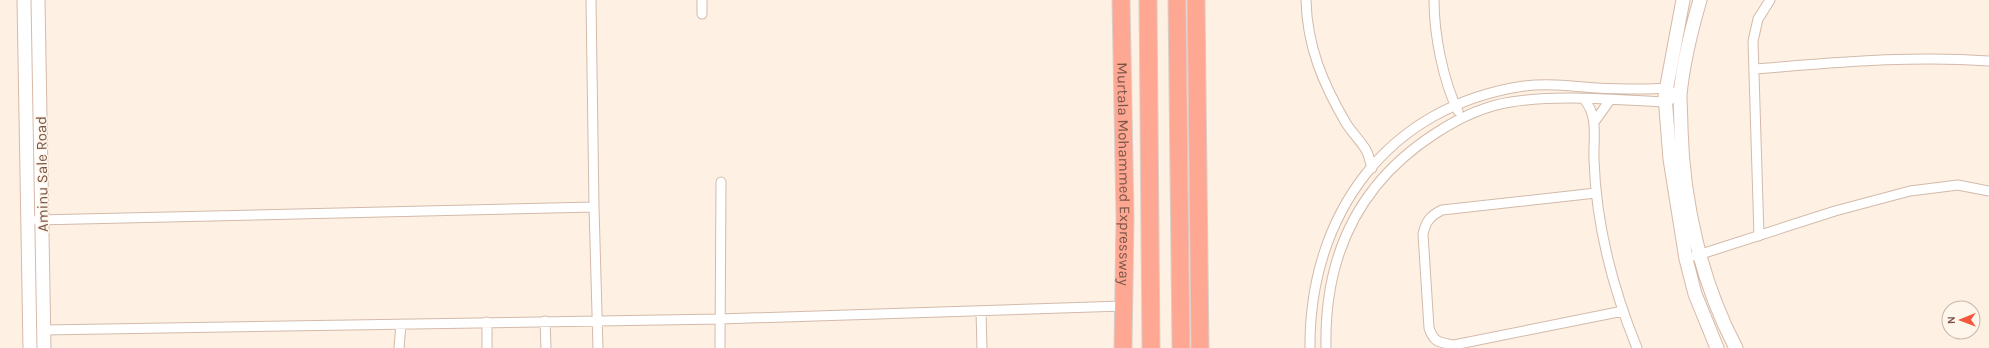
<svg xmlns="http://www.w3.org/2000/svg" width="1989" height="348" viewBox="0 0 1989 348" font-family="Karla,sans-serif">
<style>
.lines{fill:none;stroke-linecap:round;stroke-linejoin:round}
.street-casing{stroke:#d3baaa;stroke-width:11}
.secondary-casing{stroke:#d6b9a8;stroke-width:15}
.highway-casing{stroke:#d9cfcb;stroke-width:19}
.street{stroke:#fff;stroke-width:9}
.secondary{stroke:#fff;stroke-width:13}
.highway{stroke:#fea894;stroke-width:17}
.labels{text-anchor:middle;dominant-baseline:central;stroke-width:3;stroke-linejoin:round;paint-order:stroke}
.street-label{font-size:15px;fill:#795446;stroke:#fff6eb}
</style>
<rect width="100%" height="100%" fill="#fef1e3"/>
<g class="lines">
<defs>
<path id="street" d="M591 0 594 207 598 348
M1306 0C1307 46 1323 84 1346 123 1352 133 1361 141 1366 150 1369 155 1370 162 1372 168
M1434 0C1434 34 1443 81 1458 111
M702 14V0
M1754 69C1832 63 1910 55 1989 61
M1584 99C1599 117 1593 138 1594 160 1596 223 1613 289 1637 348
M1595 121 1610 100
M1596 193 1442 210C1430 216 1426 221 1423 234L1429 328C1434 343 1439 342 1454 345L1623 311
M37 220 594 207
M1759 236 1753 41 1758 19 1770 0
M1695 256 1835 211 1910 191 1958 185 1989 191
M981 311 982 348
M545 321 546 348
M487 322V348
M44 330 720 319 1123 306
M399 348 401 324
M720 348 721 182
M1310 348C1309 214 1388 106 1524 86 1548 83 1573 86 1597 88 1613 89 1629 89 1645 89 1652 89 1660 88 1666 89 1671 91 1676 94 1680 96
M1326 348C1324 256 1358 183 1436 133 1459 118 1483 106 1511 102 1561 94 1614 100 1665 102L1670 100"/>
<path id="secondary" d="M24 0 30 348
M38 0 44 348
M1683 0 1665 96 1670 159 1686 259 1695 294 1717 348
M1700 0C1691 31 1683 63 1680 95 1680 106 1681 118 1681 129 1683 202 1701 282 1736 348"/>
<g id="highway">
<path id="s1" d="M1121 0 1125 218 1123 348"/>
<path d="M1148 0 1151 348"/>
<path d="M1177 0 1181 348"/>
<path d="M1196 0 1200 348"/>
</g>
</defs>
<use href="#street" class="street-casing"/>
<use href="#secondary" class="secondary-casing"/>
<use href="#highway" class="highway-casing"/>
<use href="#street" class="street"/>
<use href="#secondary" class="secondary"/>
<use href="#highway" class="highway"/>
</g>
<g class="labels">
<g class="street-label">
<text transform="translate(42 174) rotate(-91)">Aminu Sale Road</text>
<text stroke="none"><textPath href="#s1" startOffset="174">Murtala Mohammed Expressway</textPath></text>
</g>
</g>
<g transform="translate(1961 320) rotate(269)"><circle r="19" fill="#fff6eb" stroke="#c9b5a9"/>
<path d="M0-3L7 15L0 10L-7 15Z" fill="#f3583d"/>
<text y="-6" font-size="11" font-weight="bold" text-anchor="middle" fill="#795446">N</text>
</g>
</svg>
